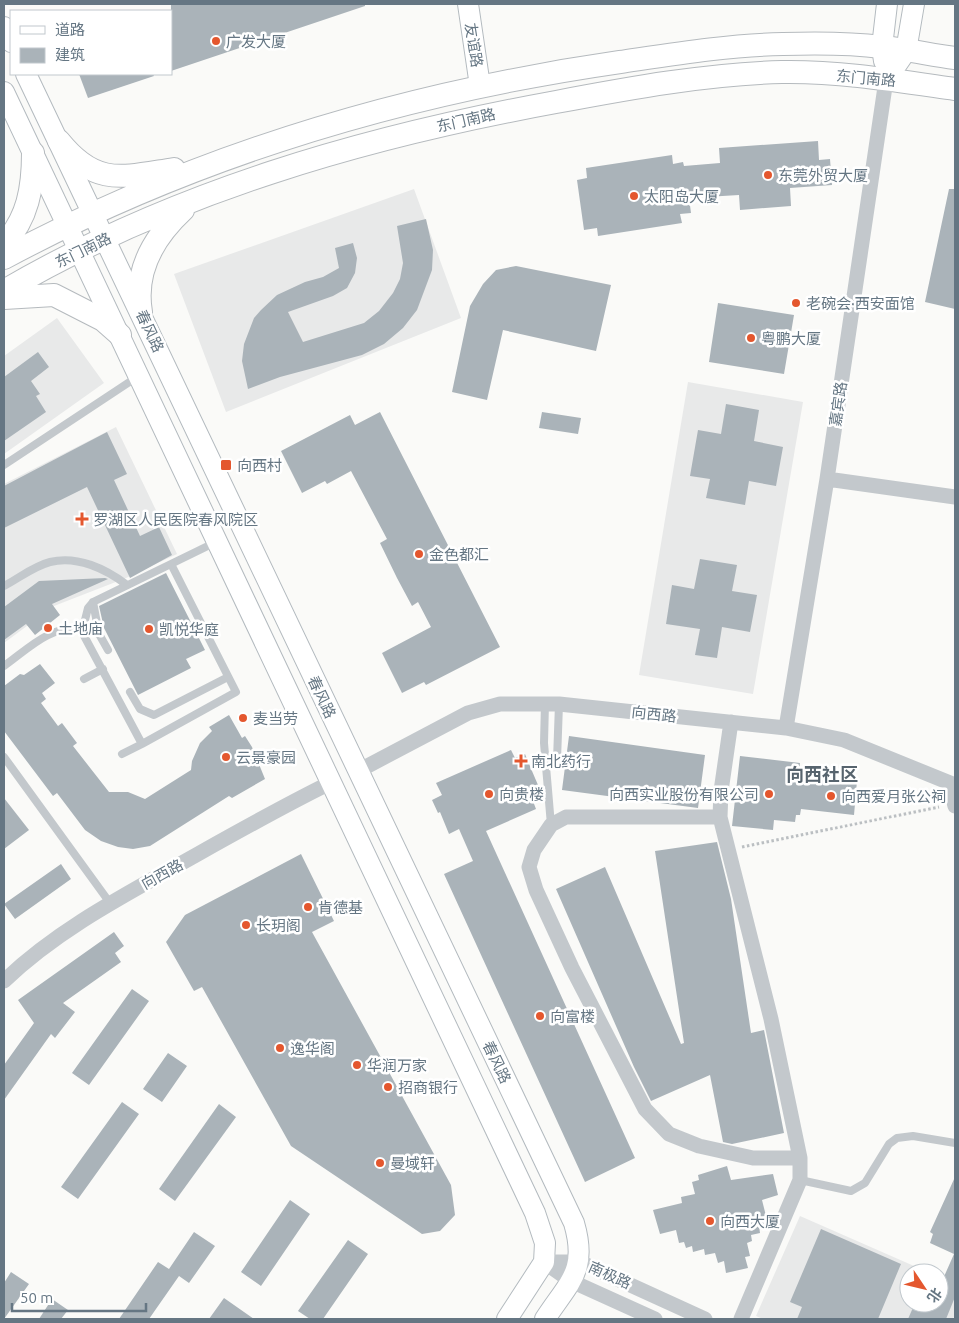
<svg xmlns="http://www.w3.org/2000/svg" width="959" height="1323" viewBox="0 0 959 1323" font-family="Ubuntu,'Noto Sans SC',sans-serif">
<style>
.built{fill:#e8e9e9}
.building{fill:#aab3b9}
.lines{fill:none;stroke-linecap:round;stroke-linejoin:round}
.secondary-casing{stroke:#b3babf;stroke-width:22}
.primary-casing{stroke:#b5babe;stroke-width:24}
.path{stroke:#bbbfc2;stroke-width:3;stroke-dasharray:2.5 2.5;stroke-linecap:butt}
.lane{stroke:#c3c8cc;stroke-width:8}
.street{stroke:#c3c8cc;stroke-width:15}
.secondary{stroke:#fff;stroke-width:20}
.primary{stroke:#fff;stroke-width:22}
.poi-dot{fill:#e4572e;stroke:#fff;stroke-width:2}
.labels{text-anchor:middle;dominant-baseline:central;stroke-width:5;stroke-linejoin:round;paint-order:stroke}
.poi-label{font-size:15px;fill:#657683;stroke:#fff;text-anchor:start}
.street-label{font-size:15px;fill:#657683;stroke:#fff}
.quarter-label{font-size:18px;font-weight:bold;fill:#57646e;stroke:#fff}
</style>
<rect width="100%" height="100%" fill="#fafaf8"/>
<path class="built" d="M414 189 461 318 226 412 174 274Z
M57 318 104 383 4 454V356Z
M688 382 803 402 753 694 639 675Z
M116 427 177 554 126 578 54 606 4 643V484Z
M800 1216 930 1273H909V1303H939V1277L955 1284V1315L953 1319H763L756 1316Z"/>
<path class="building" d="M171 4H365V6L171 71Z
M79 74H153L154 76 88 98Z
M818 141 819 160 830 159 832 185 790 188 791 206 740 210 739 195 689 198 691 213 680 214 682 223 598 236 597 228 584 230 577 180 587 178 586 168 672 155 673 164 683 162 684 166 720 163 719 148Z
M949 189H955V309L925 302Z
M426 219 433 250 432 270 417 310 403 328 384 344 362 355 280 377 248 389 242 361 244 344 254 318 261 310 277 295 305 282 323 277 339 268 335 248 353 243 357 258 355 273 347 288 333 296 288 312 303 342 364 323 379 311 393 293 400 279 403 263 397 226Z
M516 266 611 285 596 351 503 330 487 400 452 392 470 306 483 284 496 270Z
M718 303 794 315 784 374 709 362Z
M38 352 49 367 31 381 40 394 36 396 46 412 4 441V377Z
M726 404 759 410 754 441 783 447 776 486 749 481 745 505 706 498 710 479 690 476 698 430 721 434Z
M380 412 500 647 426 685 424 682 402 693 382 653 431 627 418 602 412 606 397 578 380 543 387 539 351 471 327 484 325 481 302 493 281 451 350 415 355 425Z
M542 412 581 418 578 434 539 428Z
M107 432 127 474 114 480 140 536 159 527 172 555 130 578 87 487 4 528V486Z
M700 559 737 565 732 591 757 595 750 632 722 627 717 658 695 655 700 629 666 624 672 585 694 589Z
M166 573 205 650 186 659 191 668 138 695 104 628 99 606Z
M105 578 108 579 52 604 60 615 35 635 26 624 4 640V607L39 581Z
M40 664 55 683 42 693 46 699 41 703 58 726 62 723 77 743 73 746 109 792H128L145 799 191 770 192 761 200 743 212 731 209 727 229 715 242 738 245 736 252 747 265 779 232 798 229 796 150 846 133 849 118 847 101 841 85 830 57 793 53 796 4 731V686L20 674 24 675Z
M569 736 705 755 698 808 562 790Z
M511 750 515 758 525 754 532 771 541 792 531 796 536 809 486 831 635 1158 585 1182 444 874 473 861 459 829 449 834 440 812 438 813 432 800 442 795 436 783Z
M740 756 800 763 799 772 805 773 804 776 857 781 854 815 801 809 800 815H796L795 822 774 820 773 830 732 826Z
M4 798 29 830 4 849Z
M717 842 731 899 751 1033 764 1030 784 1133 732 1144 723 1142 710 1075 651 1101 634 1067 556 889 605 867 681 1044 684 1043 655 851Z
M301 854 334 921 312 932 451 1185 455 1215 440 1231 422 1234 291 1146 202 987 194 991 166 942 185 915Z
M61 864 71 879 15 919 4 904Z
M114 932 124 946 115 953 121 962 63 1003 75 1012 55 1038 51 1034 4 1100V1065L34 1023 18 1000Z
M132 989 149 1001 89 1085 72 1073Z
M168 1053 187 1066 162 1102 143 1089Z
M122 1102 139 1114 78 1199 61 1187Z
M219 1104 236 1117 175 1201 159 1189Z
M727 1166 731 1180 773 1174 778 1195 762 1200 766 1216 762 1217 764 1225 759 1226 760 1233 751 1235 752 1241 747 1243 750 1256 745 1257 748 1268 726 1273 724 1261 718 1263 715 1253 705 1255 704 1249 693 1252 692 1246 686 1248 684 1242 679 1243 676 1230 660 1234 653 1210 682 1203 681 1197 695 1194 692 1182 699 1180 698 1175Z
M955 1177V1297L946 1319H908L915 1303H939V1288L954 1254 930 1243 933 1234 930 1232Z
M290 1200 310 1214 261 1286 241 1272Z
M821 1229 901 1264 878 1319H797L802 1307 790 1302Z
M194 1232 215 1246 189 1283 179 1276 149 1319H119L158 1262 169 1269Z
M348 1240 368 1254 323 1319H310L298 1311Z
M11 1272 29 1284 4 1319V1283Z
M224 1298 254 1319H209Z
M52 1299 68 1310 61 1319H39Z"/>
<g class="lines">
<defs>
<path id="secondary" d="M468 4 480 86
M4 27 11 42
M884 61 882 47 887 4
M26 74 574 1223C588 1271 569 1282 545 1319
M886 80 906 51 914 4
M4 92 535 1213 545 1243 544 1262 507 1319"/>
<path id="primary" d="M59 141C96 187 122 177 174 169
M4 244C28 218 33 188 33 153
M4 258C196 155 405 93 620 62 674 54 728 45 783 44 815 43 850 43 882 47 906 49 931 55 955 58
M4 291C173 192 364 137 556 102 630 88 707 74 782 72 839 71 899 81 955 89
M4 298 54 295 103 320 120 335
M141 312C134 271 154 237 183 210"/>
</defs>
<use href="#secondary" class="secondary-casing"/>
<use href="#primary" class="primary-casing"/>
<path class="path" d="M742 847 939 807"/>
<path class="lane" d="M4 465 137 377
M171 564 236 692 142 744 82 632 88 608 93 602 216 542
M4 586C19 578 34 566 50 562 77 555 106 569 127 585
M93 602 99 634 108 650
M4 666C28 649 50 625 81 629
M84 679 103 669
M130 692 140 709 154 715 228 677
M545 703 544 743 551 825
M122 754 142 744
M4 757 110 903
M557 760 559 704
M800 1180 851 1191 865 1183 889 1144 897 1138 913 1136 955 1143"/>
<path class="street" d="M827 479 955 497
M731 722 721 791 720 817 771 1019 800 1158V1180L741 1319
M786 728 827 479 886 80
M358 771 468 713 500 704H559L786 728 844 740 955 785
M949 783 955 806
M720 817H566L551 825 534 850 529 867 536 890 572 968 645 1109 669 1134 699 1146 753 1158H800
M4 981C55 932 119 898 180 864 230 836 279 808 330 783
M544 1262H580L705 1319
M544 1262 571 1281 655 1319"/>
<use href="#secondary" class="secondary"/>
<use href="#primary" class="primary"/>
</g>
<g class="poi-dot">
<circle cx="216" cy="41" r="5"/>
<circle cx="768" cy="175" r="5"/>
<circle cx="634" cy="196" r="5"/>
<circle cx="796" cy="303" r="5"/>
<circle cx="751" cy="338" r="5"/>
<rect x="220" y="459" width="12" height="12" rx="2.5"/>
<path d="M79.5 511.5h5v5h5v5h-5v5h-5v-5h-5v-5h5z"/>
<circle cx="419" cy="554" r="5"/>
<circle cx="48" cy="628" r="5"/>
<circle cx="149" cy="629" r="5"/>
<circle cx="243" cy="718" r="5"/>
<circle cx="226" cy="757" r="5"/>
<path d="M518.5 753.5h5v5h5v5h-5v5h-5v-5h-5v-5h5z"/>
<circle cx="489" cy="794" r="5"/>
<circle cx="769" cy="794" r="5"/>
<circle cx="831" cy="796" r="5"/>
<circle cx="308" cy="907" r="5"/>
<circle cx="246" cy="925" r="5"/>
<circle cx="540" cy="1016" r="5"/>
<circle cx="280" cy="1048" r="5"/>
<circle cx="357" cy="1065" r="5"/>
<circle cx="388" cy="1087" r="5"/>
<circle cx="380" cy="1163" r="5"/>
<circle cx="710" cy="1221" r="5"/>
</g>
<g class="labels">
<g class="poi-label">
<text x="226" y="41">广发大厦</text>
<text x="778" y="175">东莞外贸大厦</text>
<text x="644" y="196">太阳岛大厦</text>
<text x="806" y="303">老碗会·西安面馆</text>
<text x="761" y="338">粤鹏大厦</text>
<text x="237" y="465">向西村</text>
<text x="93" y="519">罗湖区人民医院春风院区</text>
<text x="429" y="554">金色都汇</text>
<text x="58" y="628">土地庙</text>
<text x="159" y="629">凯悦华庭</text>
<text x="253" y="718">麦当劳</text>
<text x="236" y="757">云景豪园</text>
<text x="531" y="761">南北药行</text>
<text x="499" y="794">向贵楼</text>
<text x="759" y="794" text-anchor="end">向西实业股份有限公司</text>
<text x="841" y="796">向西爱月张公祠</text>
<text x="318" y="907">肯德基</text>
<text x="256" y="925">长玥阁</text>
<text x="550" y="1016">向富楼</text>
<text x="290" y="1048">逸华阁</text>
<text x="367" y="1065">华润万家</text>
<text x="398" y="1087">招商银行</text>
<text x="390" y="1163">曼域轩</text>
<text x="720" y="1221">向西大厦</text>
</g>
<g class="street-label">
<text transform="translate(474 45) rotate(81)">友谊路</text>
<text transform="translate(866 78) rotate(5)">东门南路</text>
<text transform="translate(466 120) rotate(-13)">东门南路</text>
<text transform="translate(83 250) rotate(-26)">东门南路</text>
<text transform="translate(150 331) rotate(65)">春风路</text>
<text transform="translate(838 404) rotate(-82)">嘉宾路</text>
<text transform="translate(322 697) rotate(65)">春风路</text>
<text transform="translate(654 714) rotate(6)">向西路</text>
<text transform="translate(162 874) rotate(-29)">向西路</text>
<text transform="translate(497 1062) rotate(64)">春风路</text>
<text transform="translate(610 1275) rotate(24)">南极路</text>
</g>
<g class="quarter-label">
<text x="822" y="774">向西社区</text>
</g>
</g>
<rect width="959" height="1323" fill="none" stroke="#657683" stroke-width="10"/>
<rect x="10" y="10" width="162" height="65" fill="#ffffff" stroke="#c1c8cd"/>
<rect x="20" y="26" width="25" height="8" fill="#ffffff" stroke="#c1c8cd"/>
<text x="55" y="35" font-size="15" fill="#657683">道路</text>
<rect x="20" y="48" width="25" height="15" fill="#aab3b9" stroke="#c1c8cd"/>
<text x="55" y="60" font-size="15" fill="#657683">建筑</text>
<g transform="translate(924 1288) rotate(125)"><circle r="24" fill="#ffffff" stroke="#c1c8cd"/>
<path d="M0-4L9 19L0 12L-9 19Z" fill="#e4572e"/>
<text y="-8" font-size="14" font-weight="bold" text-anchor="middle" fill="#657683">北</text>
</g>
<path d="M12 1303v8h134v-8" fill="none" stroke="#657683" stroke-width="2.5"/>
<text x="20" y="1303" font-size="15" fill="#657683" stroke="#ffffff" stroke-width="4" paint-order="stroke">50 m</text>
</svg>
